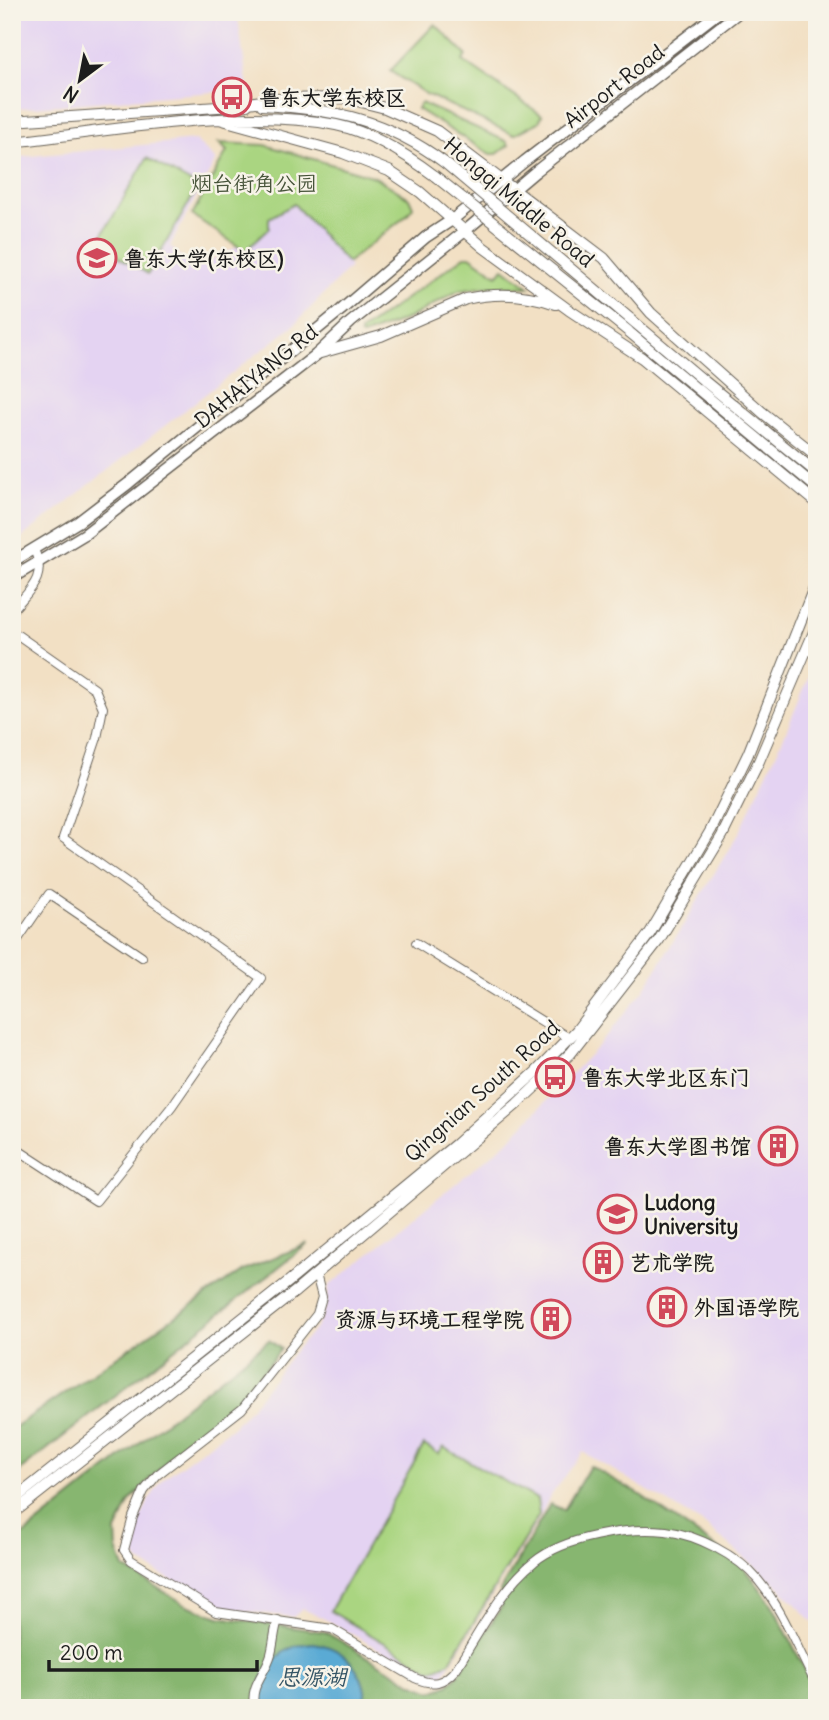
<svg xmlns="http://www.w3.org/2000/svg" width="829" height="1720" viewBox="0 0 829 1720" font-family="Delius,'LXGW WenKai TC',sans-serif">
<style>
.built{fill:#e4d3f2}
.green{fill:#aad581;stroke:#63784e;stroke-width:2}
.forest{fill:#87b66f;stroke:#526946;stroke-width:2}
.water{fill:#5aaad4;stroke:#3b6378;stroke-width:2}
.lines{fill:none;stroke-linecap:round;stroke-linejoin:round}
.minor-casing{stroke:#676157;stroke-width:10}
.major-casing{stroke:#676157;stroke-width:12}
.highway-casing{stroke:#676157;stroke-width:13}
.minor{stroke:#fff;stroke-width:8}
.major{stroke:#fff;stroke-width:10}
.highway{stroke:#fff;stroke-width:10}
.major-bridge-casing{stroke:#676157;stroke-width:12;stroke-linecap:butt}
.major-bridge{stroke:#fff;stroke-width:10}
.labels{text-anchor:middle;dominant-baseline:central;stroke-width:5;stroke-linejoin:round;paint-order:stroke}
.street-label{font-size:21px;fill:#1c1c1c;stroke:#f7f3e8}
.poi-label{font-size:21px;font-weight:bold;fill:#1c1c1c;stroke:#f7f3e8;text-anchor:start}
.park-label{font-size:21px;fill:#47543a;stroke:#f7f3e8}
.water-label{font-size:23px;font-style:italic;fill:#355566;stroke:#f7f3e8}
</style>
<rect width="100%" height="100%" fill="#f7f3e8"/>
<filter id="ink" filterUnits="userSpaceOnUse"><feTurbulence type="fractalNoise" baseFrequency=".0143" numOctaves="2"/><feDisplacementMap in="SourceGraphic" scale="14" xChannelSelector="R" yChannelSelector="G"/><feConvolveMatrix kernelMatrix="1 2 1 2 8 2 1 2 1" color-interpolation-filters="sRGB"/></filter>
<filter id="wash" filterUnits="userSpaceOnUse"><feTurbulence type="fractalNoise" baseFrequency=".00686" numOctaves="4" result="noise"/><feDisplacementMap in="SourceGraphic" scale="28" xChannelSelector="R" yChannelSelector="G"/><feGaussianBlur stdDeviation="1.57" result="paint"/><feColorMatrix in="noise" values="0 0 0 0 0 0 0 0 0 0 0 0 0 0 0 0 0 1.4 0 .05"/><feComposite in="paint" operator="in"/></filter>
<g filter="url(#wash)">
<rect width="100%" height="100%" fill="#f2e0c4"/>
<path class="built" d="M12 12H244L238 19 248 89 12 109Z
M195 140 216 160 170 246 193 269 239 246 246 251 269 218 294 204 350 267 294 325 12 545V158Z
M817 657V1626L777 1585 704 1524 583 1452 549 1498 541 1515 443 1676 432 1679 329 1621 303 1609 293 1617 219 1608 138 1561 133 1552 131 1540 149 1500 163 1479 234 1426 258 1399 297 1348 316 1328 326 1307 329 1286 507 1142 602 1042 644 990 738 834 782 741Z"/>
<path class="green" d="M435 24 466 55 463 61 542 115 539 122 514 135 426 94 390 71Z
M421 103 506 141 509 145 497 154H490L417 109Z
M219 143 265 145 375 177 409 198 413 207 406 216 347 263 294 204 269 218V228L245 251 192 215 227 151Z
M147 158 198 187 148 274 97 244Z
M465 256H470L497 275 504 268 529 287H484L458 291 409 318 363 336 360 335V332Z
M424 1445 439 1454 443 1447 537 1499 539 1515 449 1663 431 1670 330 1611Z"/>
<path class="forest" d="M308 1244 12 1477V1429L243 1270Z
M269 1340 281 1349 235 1406 185 1441 130 1501 116 1531 117 1549 124 1568 187 1605 219 1617 325 1632 414 1684 432 1691 448 1685 458 1675 502 1606 500 1591 550 1504 564 1510 590 1466 639 1494 744 1567 773 1606 817 1693V1708H12V1544Z"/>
<path class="water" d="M314 1643C347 1648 368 1674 366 1708H260C255 1674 278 1644 314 1643Z"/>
</g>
<g filter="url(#ink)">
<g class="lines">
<defs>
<path id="minor" d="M12 611C29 590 48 578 34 550
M12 631 95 689 103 708 97 738 63 838 261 978 172 1106 96 1201 12 1146
M416 943 569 1038
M12 948 49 894 142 957
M316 1274 322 1297 317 1314 242 1409 157 1475 144 1491 133 1517 124 1550 131 1560 216 1612 332 1629 415 1678C433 1686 443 1684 456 1669 478 1635 502 1587 534 1562 564 1537 627 1527 666 1531 697 1535 737 1555 758 1580 784 1611 798 1651 817 1686
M255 1708C248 1687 266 1673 271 1654 274 1643 274 1632 278 1620"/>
<path id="major" d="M242 104 275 99 346 98 385 108 437 131 604 258 651 313 762 412 817 456
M262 105C334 109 386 119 445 163
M219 119 343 153 389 171 420 192 483 247 569 310 642 358 817 503
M12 121 247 105
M12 142C112 131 238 106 336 125 371 132 407 155 435 176
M628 331 817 488
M317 354 381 336 466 299C497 292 525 293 556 304
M703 380 817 473
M12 1501 288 1282 456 1144 536 1072 576 1031 650 933 711 830 748 754 817 580
M12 1514 296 1291 517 1104 571 1053 659 940 722 836 759 761 817 625"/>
<path id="highway" d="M12 562 78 522 129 483 341 310 426 237 452 220 525 161 719 12
M12 578 85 534 316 355 351 322 465 231 535 172 739 12"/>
</defs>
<use href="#minor" class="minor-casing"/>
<use href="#major" class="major-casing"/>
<use href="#highway" class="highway-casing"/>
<use href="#minor" class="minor"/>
<use href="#major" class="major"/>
<use href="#highway" class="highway"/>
<defs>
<path id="major-bridge" d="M445 163 703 380
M435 176 628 331"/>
</defs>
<use href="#major-bridge" class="major-bridge-casing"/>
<use href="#major-bridge" class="major-bridge"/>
</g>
</g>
<defs>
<symbol id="bus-ring" viewBox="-11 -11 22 22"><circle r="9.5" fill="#f7f3e8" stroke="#d1495b" stroke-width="1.5"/><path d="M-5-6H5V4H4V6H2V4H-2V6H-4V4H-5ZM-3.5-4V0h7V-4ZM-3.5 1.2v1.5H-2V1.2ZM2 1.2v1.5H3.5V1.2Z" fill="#d1495b"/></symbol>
<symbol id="university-ring" viewBox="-11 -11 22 22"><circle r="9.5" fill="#f7f3e8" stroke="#d1495b" stroke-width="1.5"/><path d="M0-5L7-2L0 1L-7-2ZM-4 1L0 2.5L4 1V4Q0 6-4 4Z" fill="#d1495b"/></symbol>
<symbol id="building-ring" viewBox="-11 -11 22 22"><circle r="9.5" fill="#f7f3e8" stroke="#d1495b" stroke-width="1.5"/><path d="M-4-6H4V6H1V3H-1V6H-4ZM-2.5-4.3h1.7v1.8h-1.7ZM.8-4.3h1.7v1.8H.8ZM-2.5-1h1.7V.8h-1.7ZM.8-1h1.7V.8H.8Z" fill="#d1495b"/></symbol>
</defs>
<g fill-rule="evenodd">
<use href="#bus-ring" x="210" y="75" width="44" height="44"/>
<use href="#university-ring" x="75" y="236" width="44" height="44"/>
<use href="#bus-ring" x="533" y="1055" width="44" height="44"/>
<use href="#building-ring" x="756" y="1124" width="44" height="44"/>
<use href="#university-ring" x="595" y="1192" width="44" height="44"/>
<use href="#building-ring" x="581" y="1240" width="44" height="44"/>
<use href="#building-ring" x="645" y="1285" width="44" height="44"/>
<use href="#building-ring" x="529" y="1297" width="44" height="44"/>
</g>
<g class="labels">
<g class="street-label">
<text transform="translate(614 86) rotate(-38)">Airport Road</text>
<text transform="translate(519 202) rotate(40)">Hongqi Middle Road</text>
<text transform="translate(256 376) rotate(-39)">DAHAIYANG Rd</text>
<text transform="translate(482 1091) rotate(-42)">Qingnian South Road</text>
</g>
<g class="poi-label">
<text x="259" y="97">鲁东大学东校区</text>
<text x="124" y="258">鲁东大学(东校区)</text>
<text x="582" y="1077">鲁东大学北区东门</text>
<text x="751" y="1146" text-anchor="end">鲁东大学图书馆</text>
<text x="644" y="1202">Ludong<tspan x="644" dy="24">University</tspan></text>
<text x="630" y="1262">艺术学院</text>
<text x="694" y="1307">外国语学院</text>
<text x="524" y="1319" text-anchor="end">资源与环境工程学院</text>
</g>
<g class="park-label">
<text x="254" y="183">烟台街角公园</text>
</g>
<g class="water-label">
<text x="312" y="1676">思源湖</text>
</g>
</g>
<rect width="829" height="1720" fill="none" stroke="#f7f3e8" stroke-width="42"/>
<g transform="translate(80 80) rotate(212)" stroke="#f7f3e8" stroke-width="5" paint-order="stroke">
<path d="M0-5L12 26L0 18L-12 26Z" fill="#1c1c1c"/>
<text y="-10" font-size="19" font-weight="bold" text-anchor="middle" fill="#1c1c1c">N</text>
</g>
<path d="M49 1660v10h208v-10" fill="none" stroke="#1c1c1c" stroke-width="3.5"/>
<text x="60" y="1660" font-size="21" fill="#1c1c1c" stroke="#f7f3e8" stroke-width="5" paint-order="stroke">200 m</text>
</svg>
